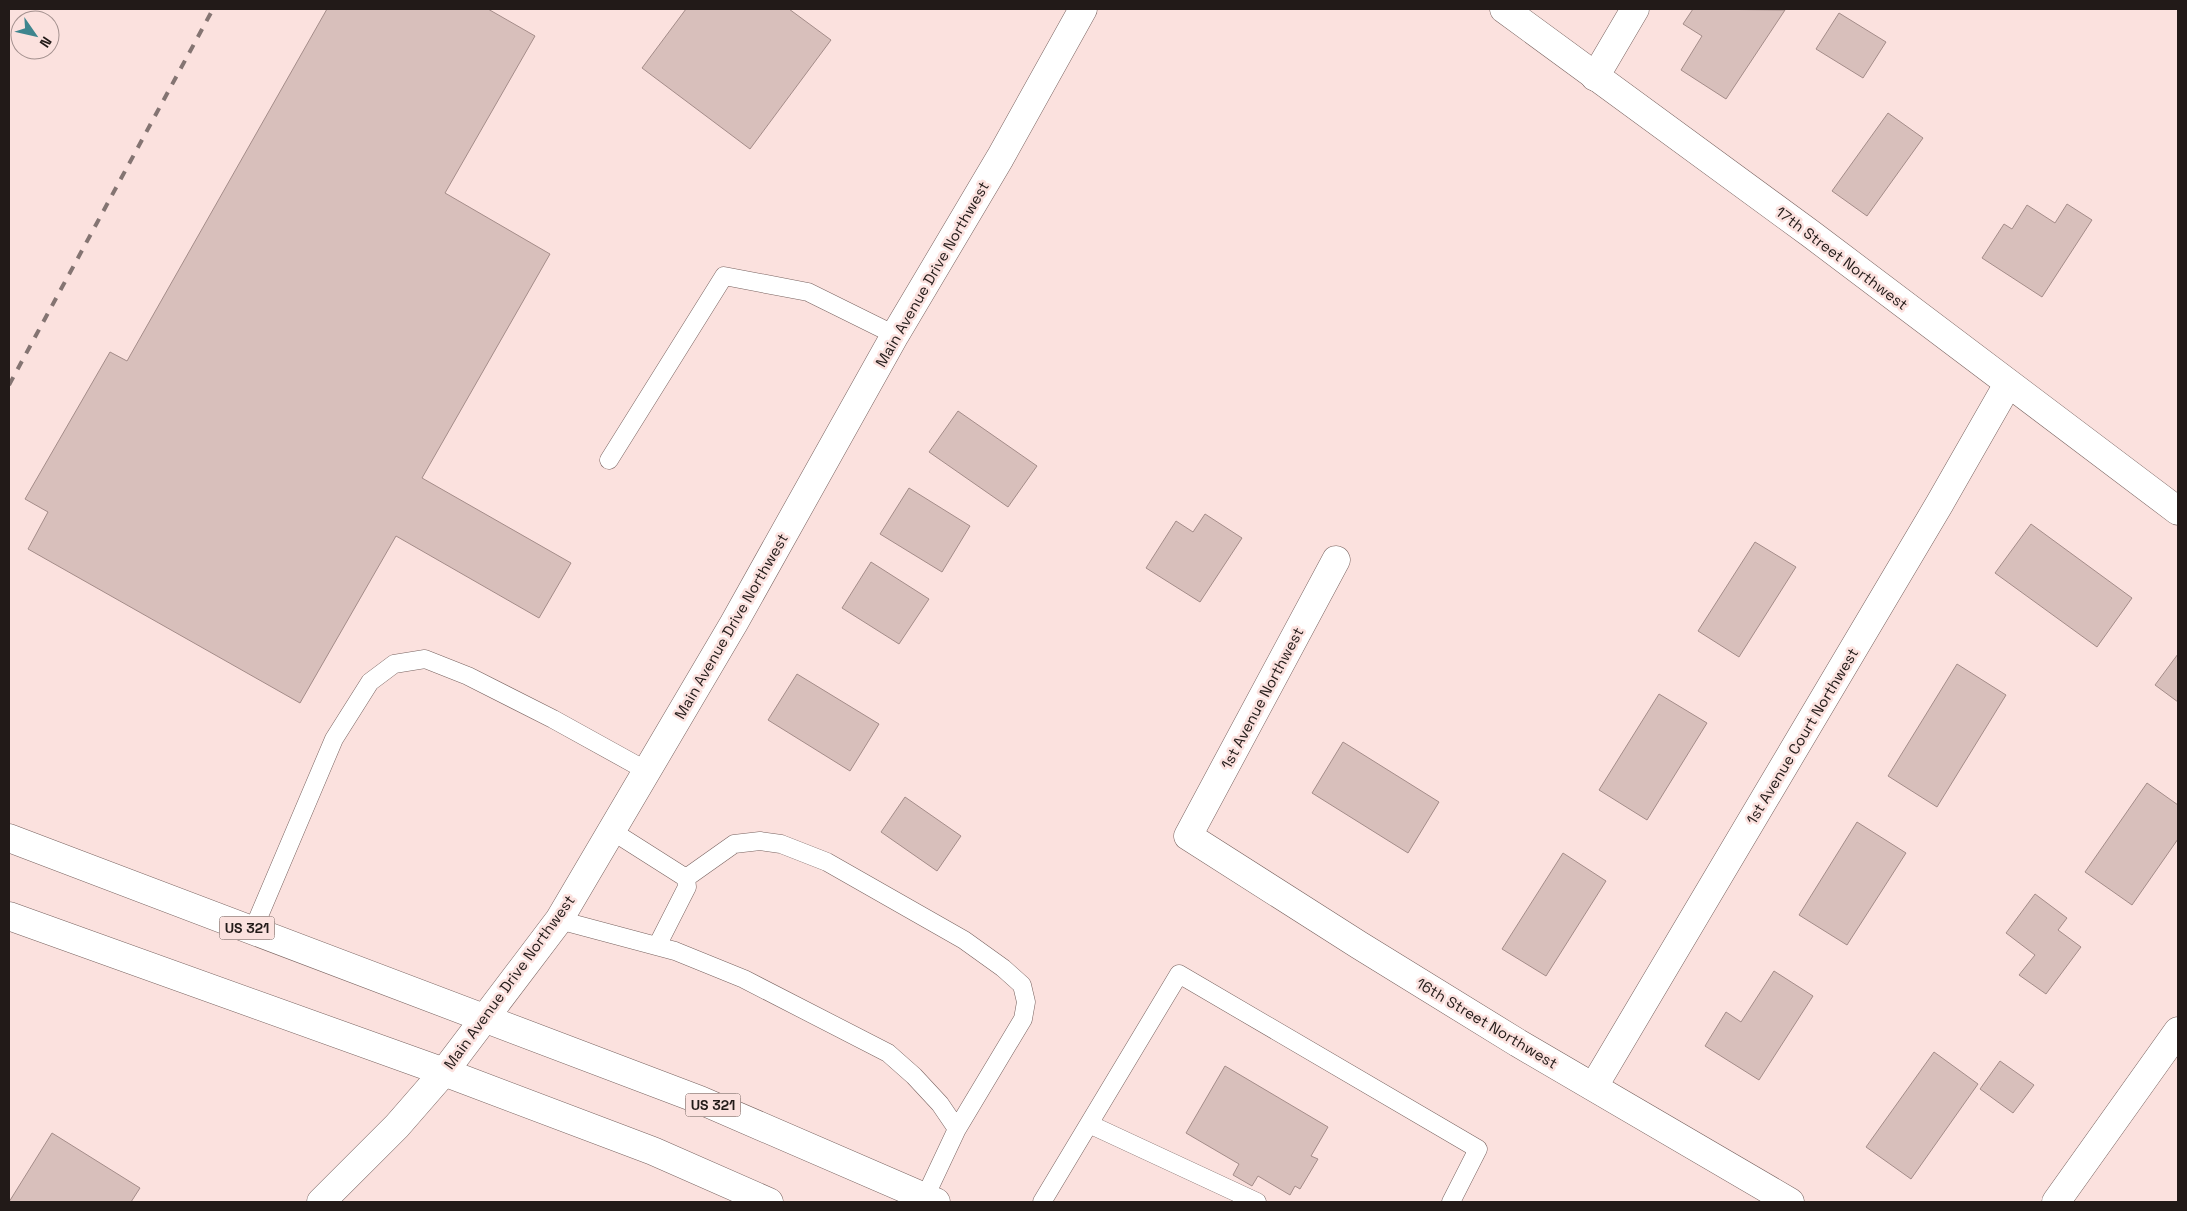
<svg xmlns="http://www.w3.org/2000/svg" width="2187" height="1211" viewBox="0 0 2187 1211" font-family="'Space Grotesk',sans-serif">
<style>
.building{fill:#d8bfbb;stroke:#a48c89}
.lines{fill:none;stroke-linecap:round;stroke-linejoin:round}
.lane-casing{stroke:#78625f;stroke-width:19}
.street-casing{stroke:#78625f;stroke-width:29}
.secondary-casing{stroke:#78625f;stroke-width:29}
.highway-casing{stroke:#78625f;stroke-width:29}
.lane{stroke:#fff;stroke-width:18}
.street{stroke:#fff;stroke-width:28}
.secondary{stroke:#fff;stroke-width:28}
.highway{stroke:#fff;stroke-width:28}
.rail{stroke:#847472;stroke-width:4;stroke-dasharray:9 9;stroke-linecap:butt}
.labels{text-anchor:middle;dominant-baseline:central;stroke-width:5;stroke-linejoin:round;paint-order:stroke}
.shield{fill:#fbe1de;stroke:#635653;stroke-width:1}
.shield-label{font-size:14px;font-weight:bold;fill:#221a18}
.street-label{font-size:15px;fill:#221a18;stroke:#fbe1de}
</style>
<rect width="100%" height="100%" fill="#fbe1de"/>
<path class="building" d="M327 9H488L535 36 445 193 550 254 422 478 571 563 539 618 396 536 300 703 28 549 48 512 25 499 110 352 127 361Z
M686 9H789L831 40 750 149 642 68Z
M1693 9 1785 10 1726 99 1681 70 1702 36 1683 24Z
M1839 13 1886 42 1863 78 1816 49Z
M1888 113 1923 138 1867 216 1832 191Z
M2067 204 2092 220 2042 297 1982 258 2004 224 2012 229 2027 205 2055 223Z
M958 411 1037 466 1008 507 929 452Z
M909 488 970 526 942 572 880 534Z
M1205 514 1242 538 1200 602 1146 568 1176 521 1193 532Z
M2031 524 2132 598 2097 647 1995 573Z
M1755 542 1796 567 1739 657 1698 631Z
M871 562 929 599 899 644 842 608Z
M2178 654V702L2155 685Z
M1957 664 2006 695 1937 807 1888 776Z
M797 674 879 724 850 771 768 720Z
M1659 694 1707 723 1647 820 1599 790Z
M1343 742 1439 802 1408 853 1312 793Z
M2147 783 2178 805V839L2132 905 2085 872Z
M905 797 961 836 937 871 881 832Z
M1857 822 1906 853 1847 945 1799 915Z
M1563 853 1606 881 1546 976 1502 949Z
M2035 894 2067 918 2058 930 2081 947 2046 994 2019 975 2035 955 2006 933Z
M1774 971 1813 996 1759 1080 1705 1046 1726 1012 1741 1022Z
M1934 1052 1978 1084 1911 1179 1866 1147Z
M2000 1061 2034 1085 2013 1113 1980 1089Z
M1225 1066 1328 1127 1311 1156 1318 1159 1300 1189 1295 1186 1290 1195 1258 1176 1252 1186 1233 1175 1239 1164 1186 1133Z
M52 1133 140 1188 131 1202H9Z"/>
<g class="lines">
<defs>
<path id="lane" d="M609 460 724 276 808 292 895 335
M612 831 686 878 687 887 657 946
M686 878 734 844 760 841 781 844 827 862 964 940 1003 968 1022 985 1026 1002 1023 1019 957 1129
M559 920 675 951 744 979 888 1053 914 1076 940 1104 957 1129 925 1197
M253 930 334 739 370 682 394 664 425 659 468 676 553 719 647 771
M1089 1124 1257 1202
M1042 1202 1179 974 1478 1149 1451 1202"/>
<path id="street" d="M1595 77 1635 9
M1336 560 1188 836 1359 945 1518 1043 1790 1202
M1594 1086 1940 503 2008 384
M321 1202 397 1126 444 1072 559 920 734 623 895 335 1000 158 1083 9
M2056 1202 2178 1031"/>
<path id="secondary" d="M1504 9 1811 234 2178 511"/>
<path id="highway" d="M9 838 700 1100 936 1202
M9 916 444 1072 653 1151 769 1202"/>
</defs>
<use href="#lane" class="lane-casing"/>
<use href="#street" class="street-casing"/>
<use href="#secondary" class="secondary-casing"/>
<use href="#highway" class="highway-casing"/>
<use href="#lane" class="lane"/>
<use href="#street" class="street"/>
<use href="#secondary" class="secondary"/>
<use href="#highway" class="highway"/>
<path class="rail" d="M9 385 213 9"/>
</g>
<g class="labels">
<g class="shield">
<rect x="219.5" y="916.5" width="55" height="23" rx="4"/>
<rect x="685.5" y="1093.5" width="55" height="23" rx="4"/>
</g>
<g class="shield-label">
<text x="247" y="928">US 321</text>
<text x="713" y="1105">US 321</text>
</g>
<g class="street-label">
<text transform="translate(1842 258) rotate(37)">17th Street Northwest</text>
<text transform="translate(932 274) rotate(-60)">Main Avenue Drive Northwest</text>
<text transform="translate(731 626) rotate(-60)">Main Avenue Drive Northwest</text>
<text transform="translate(1262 698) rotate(-62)">1st Avenue Northwest</text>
<text transform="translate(1802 736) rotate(-59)">1st Avenue Court Northwest</text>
<text transform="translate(509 982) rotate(-54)">Main Avenue Drive Northwest</text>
<text transform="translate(1487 1023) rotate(31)">16th Street Northwest</text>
</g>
</g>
<rect width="2187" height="1211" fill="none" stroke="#221a18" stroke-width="20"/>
<g transform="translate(35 35) rotate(124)"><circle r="24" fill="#fbe1de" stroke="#a4918f"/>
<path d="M0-4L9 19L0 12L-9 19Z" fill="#3e858e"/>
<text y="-8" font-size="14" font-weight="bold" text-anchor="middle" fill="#221a18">N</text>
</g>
</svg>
